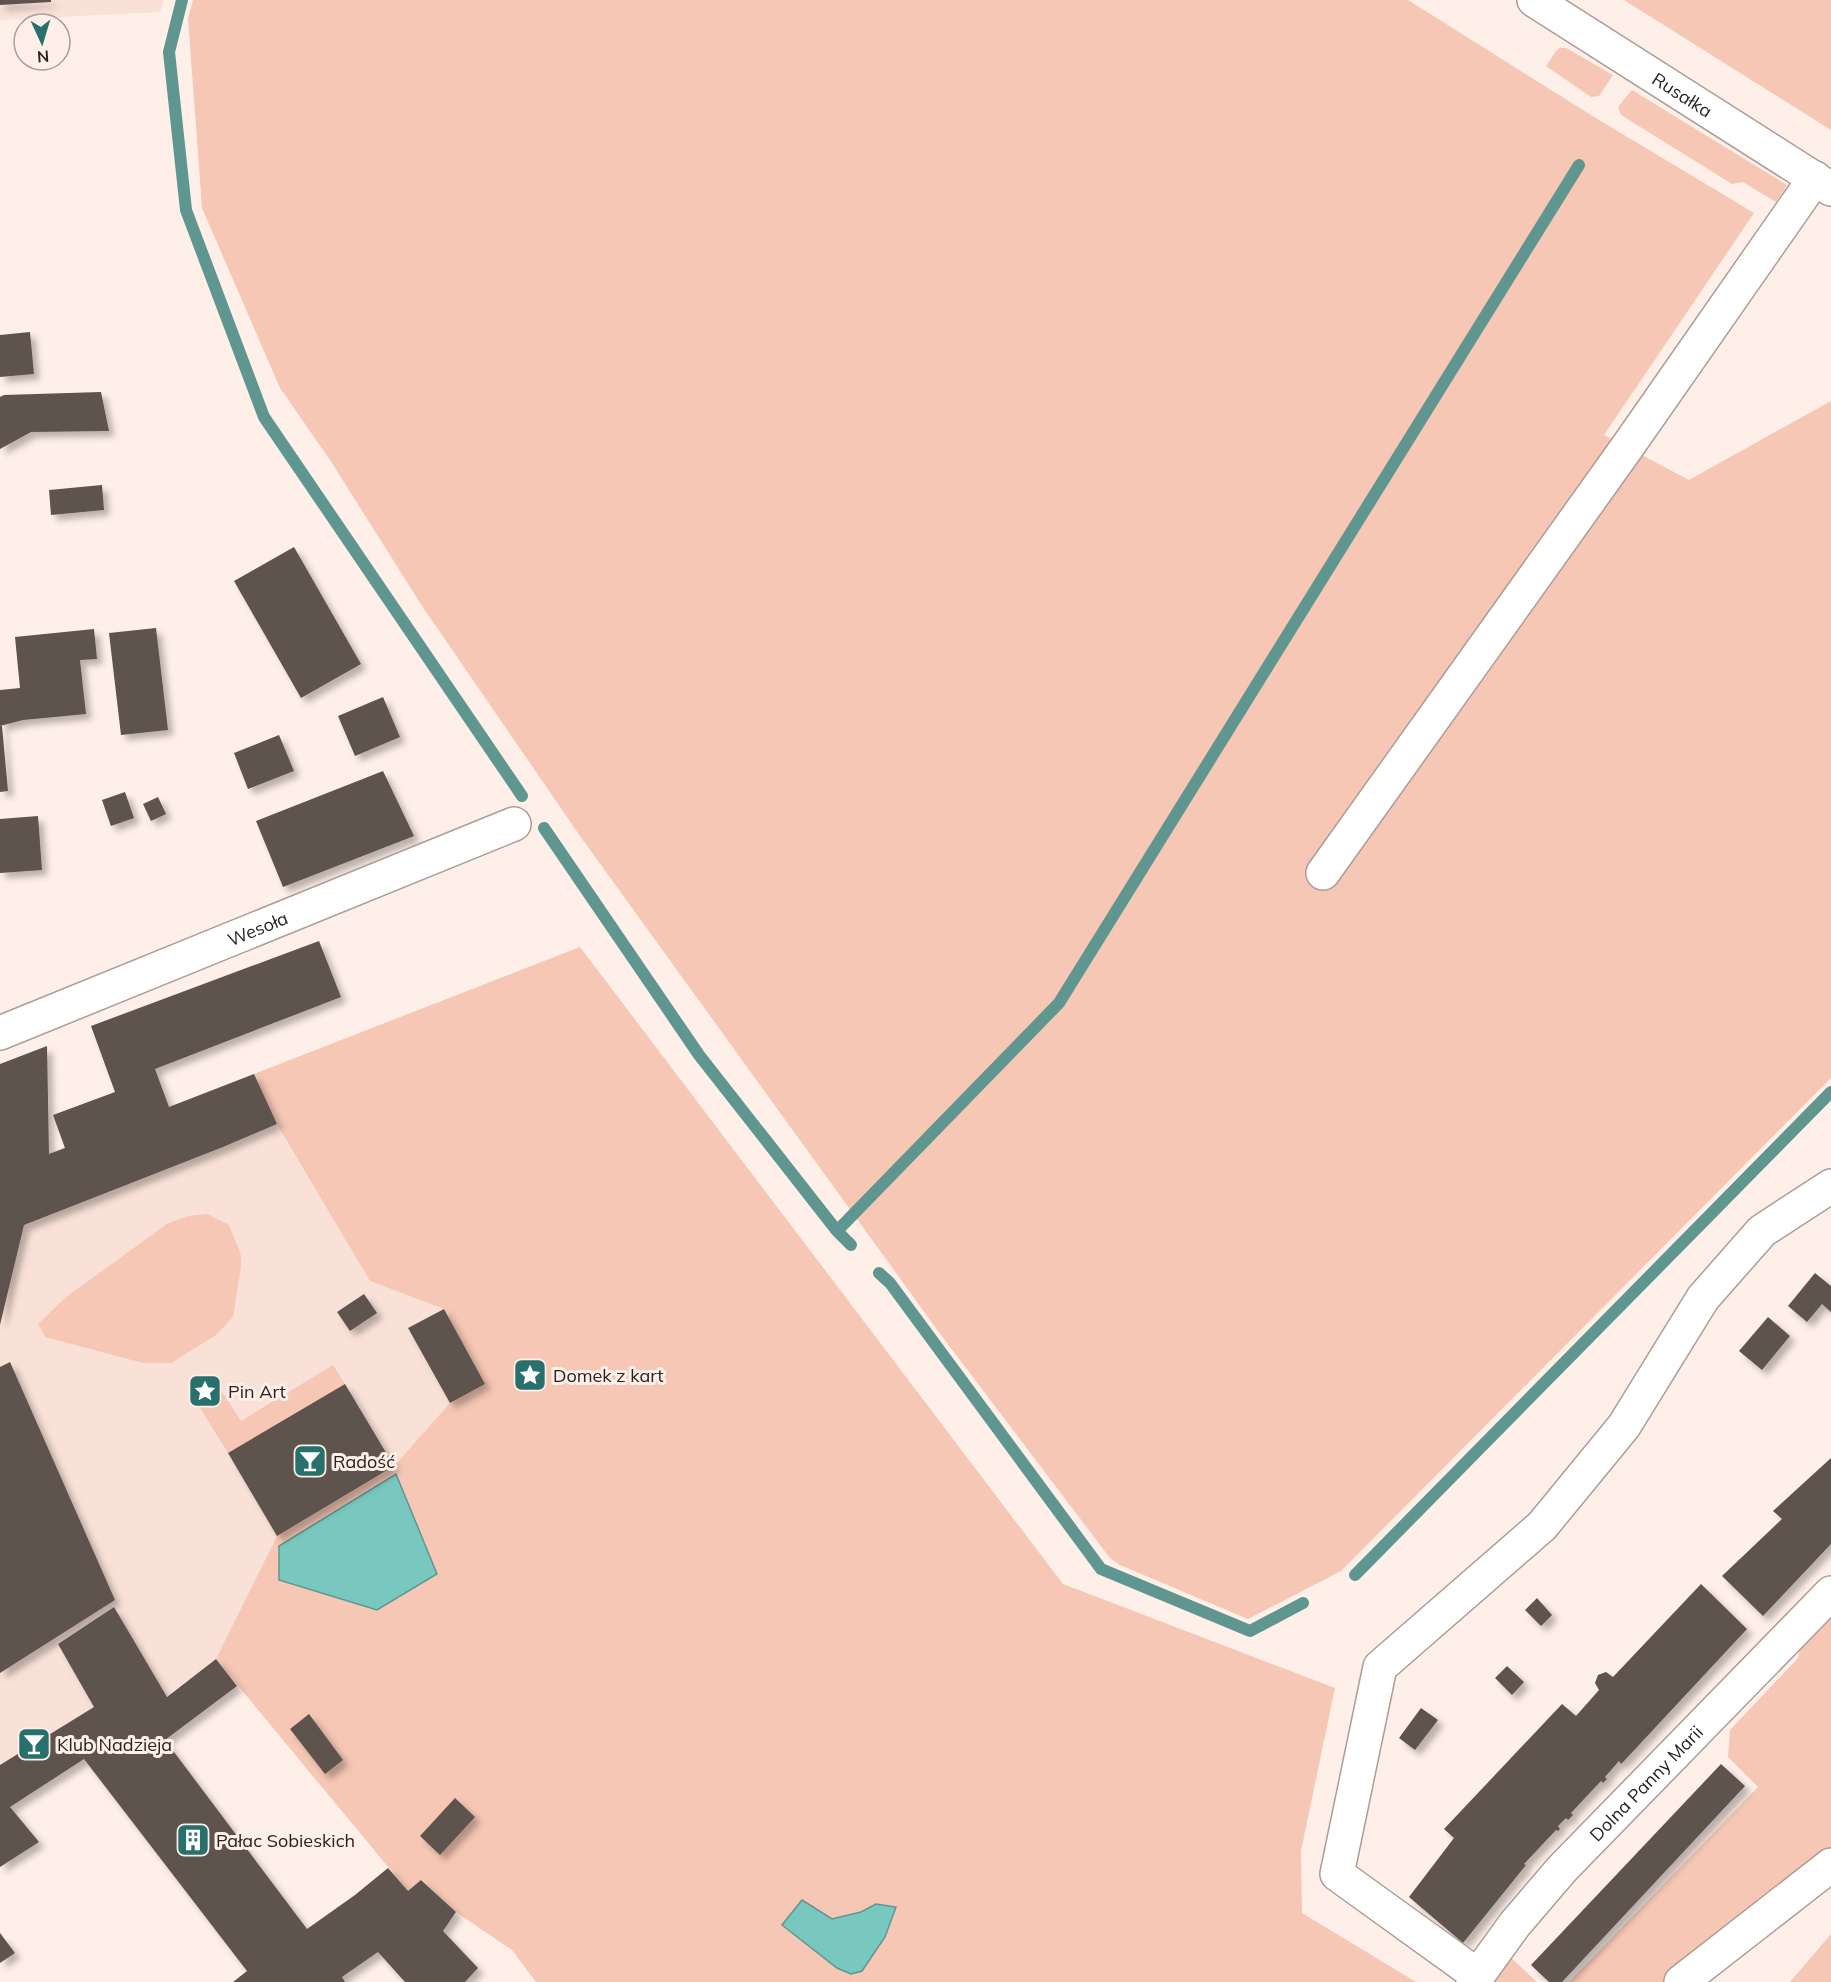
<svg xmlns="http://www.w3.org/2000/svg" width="1831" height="1982" viewBox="0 0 1831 1982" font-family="Mulish,sans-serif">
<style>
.built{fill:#f9e1d8}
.green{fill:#f5c7b4}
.water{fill:#78c8c0;stroke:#609690;stroke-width:1.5}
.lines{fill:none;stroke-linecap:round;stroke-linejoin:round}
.stream{stroke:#609690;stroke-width:12}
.building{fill:#5f524d;filter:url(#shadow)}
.minor-casing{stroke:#ac9d97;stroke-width:36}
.minor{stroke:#fff;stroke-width:33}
.labels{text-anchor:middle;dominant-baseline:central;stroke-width:6;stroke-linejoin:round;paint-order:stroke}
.street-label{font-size:18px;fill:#282320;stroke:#ffefe9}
.poi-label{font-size:18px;fill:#282320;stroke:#ffefe9;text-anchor:start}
</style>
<defs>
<filter id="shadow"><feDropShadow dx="5.5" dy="5.5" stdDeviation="3" flood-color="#0004"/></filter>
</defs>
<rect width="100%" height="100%" fill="#ffefe9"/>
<path class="built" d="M0 0H164L160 12 0 20Z
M254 1074 370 1281 444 1309 408 1329 450 1403 394 1466 277 1536 216 1659 84 1759 0 1812V1172Z"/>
<path class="green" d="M193 0H1408L1594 117 1754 213 1604 435 1689 480 1831 401V1078L1341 1571 1248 1619 1120 1565 1110 1558 938 1331 580 836 422 606 330 460 280 388 202 208 188 19Z
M1624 0H1831V130Z
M1560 48H1566L1613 75 1599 96 1591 97 1546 66 1556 51Z
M1632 90 1787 185 1776 202 1743 182 1732 184 1621 115 1618 107Z
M580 947 1063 1584 1335 1688 1301 1851 1302 1913 1416 1982H536L512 1950 456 1912 422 1880 408 1891 216 1659 277 1536 394 1466 450 1403 485 1384 444 1309 370 1281 277 1124 254 1074Z
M207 1214 229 1225 241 1255V1267L233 1317 216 1335 171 1363H143L45 1337 38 1324 66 1297 167 1224 188 1216Z
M333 1365 345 1384 228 1453 190 1392 213 1378 241 1421Z
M1831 1612V1854L1664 1982H1569L1758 1787 1728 1757 1730 1730 1798 1658 1803 1636Z
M1831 1934V1982H1790L1826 1940Z
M1508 1955 1537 1982H1489Z"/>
<path class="water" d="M396 1474 437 1574 377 1610 279 1580V1546Z
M802 1900 832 1919 861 1912 876 1904 896 1907 885 1937 862 1971 851 1974 837 1968 782 1925Z"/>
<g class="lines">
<path class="stream" d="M182 0 169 52 186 210 264 417 522 796
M544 828 699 1055 837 1231 851 1245
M837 1231 1059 1003 1579 165
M879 1273 890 1283 1101 1569 1250 1631 1303 1603
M1355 1575 1831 1092"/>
</g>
<path class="building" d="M0 0H51V2L0 5Z
M30 332 34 374 0 377V335Z
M101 392 109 431 31 432 0 449V397L4 395Z
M102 485 104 510 51 515 49 490Z
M294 547 361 664 301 698 234 581Z
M156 628 168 730 121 735 109 633Z
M94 629 97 659 80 660 86 714 23 720 0 726V690L20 688 15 637Z
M383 697 400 737 355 756 338 716Z
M0 726H2L8 791 0 792Z
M279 735 294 771 248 789 234 753Z
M383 771 414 836 283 887 256 821Z
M125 792 134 818 111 826 102 800Z
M158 797 166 814 151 821 143 804Z
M38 816 42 870 0 873V819Z
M319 941 341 997 155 1069 169 1107 254 1074 277 1124 223 1147 24 1225 0 1325V1064L47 1046 49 1154 65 1148 53 1115 115 1092 91 1026Z
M1815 1273 1831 1286V1312L1822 1304 1807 1322 1788 1306Z
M364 1294 377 1313 350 1331 337 1312Z
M444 1309 485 1384 450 1403 408 1328Z
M1768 1317 1790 1336 1762 1370 1739 1351Z
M10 1362 115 1600 0 1673V1367Z
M345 1384 394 1466 277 1536 228 1453Z
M1831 1458V1544L1763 1616 1722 1576 1782 1519 1773 1511Z
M1701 1584 1747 1629 1625 1760 1621 1764 1619 1761 1605 1777 1607 1779 1603 1783 1601 1781 1571 1813 1573 1815 1568 1820 1566 1818 1558 1826 1560 1829 1558 1831 1556 1830 1524 1864 1526 1865 1463 1943 1409 1897 1454 1838 1444 1829 1562 1704 1576 1716 1599 1690 1595 1683 1598 1675 1606 1672 1613 1677Z
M1537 1598 1552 1615 1541 1626 1525 1610Z
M114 1607 167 1697 216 1659 237 1686 165 1740 307 1929 355 1895 388 1868 408 1891 421 1880 456 1912 443 1931 478 1968 465 1982H405L378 1952 342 1977 345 1982H233L247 1971 84 1759 10 1807 39 1842 0 1867V1765L94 1707 58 1644Z
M1507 1666 1524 1682 1512 1695 1495 1678Z
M1421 1708 1438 1720 1415 1750 1399 1738Z
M309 1714 343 1760 325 1774 290 1729Z
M1721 1764 1745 1786 1562 1982H1549L1531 1965Z
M455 1798 475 1817 440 1855 420 1836Z
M0 1933 15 1953 0 1963Z"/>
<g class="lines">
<defs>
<g id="minor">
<path id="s1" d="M1534 0 1831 189"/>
<path d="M1323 873 1628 446 1815 178"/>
<path id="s2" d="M0 1033 514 824"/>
<path d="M1477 1975 1337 1874 1380 1667 1542 1526 1624 1426 1703 1298 1762 1231 1831 1186"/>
<path id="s3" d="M1473 1982 1515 1924 1562 1869 1831 1593"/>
<path d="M1681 1982 1831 1865"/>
</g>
</defs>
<use href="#minor" class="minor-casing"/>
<use href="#minor" class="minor"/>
</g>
<defs>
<symbol id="sight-square" viewBox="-11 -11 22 22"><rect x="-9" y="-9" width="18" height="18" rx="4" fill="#27706b" stroke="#ffefe9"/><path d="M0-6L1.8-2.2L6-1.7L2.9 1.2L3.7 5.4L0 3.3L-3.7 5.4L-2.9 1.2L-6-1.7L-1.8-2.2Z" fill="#fff"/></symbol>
<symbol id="bar-square" viewBox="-11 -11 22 22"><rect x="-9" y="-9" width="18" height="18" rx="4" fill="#27706b" stroke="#ffefe9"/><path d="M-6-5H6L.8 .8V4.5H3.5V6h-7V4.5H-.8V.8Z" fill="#fff"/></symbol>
<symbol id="building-square" viewBox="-11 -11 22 22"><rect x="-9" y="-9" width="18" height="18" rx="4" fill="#27706b" stroke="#ffefe9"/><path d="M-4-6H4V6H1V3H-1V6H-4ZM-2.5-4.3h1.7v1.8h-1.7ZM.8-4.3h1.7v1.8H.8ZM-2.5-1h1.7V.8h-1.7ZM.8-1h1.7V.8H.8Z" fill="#fff"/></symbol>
</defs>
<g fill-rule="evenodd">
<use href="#sight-square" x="511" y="1356" width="38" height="38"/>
<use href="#sight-square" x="186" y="1372" width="38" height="38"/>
<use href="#bar-square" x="291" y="1442" width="38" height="38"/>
<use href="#bar-square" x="15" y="1725" width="38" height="38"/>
<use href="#building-square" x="174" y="1821" width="38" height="38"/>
</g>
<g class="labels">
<g class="street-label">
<text stroke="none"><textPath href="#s1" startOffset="176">Rusałka</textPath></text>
<text stroke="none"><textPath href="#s2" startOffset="278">Wesoła</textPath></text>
<text stroke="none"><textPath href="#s3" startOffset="264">Dolna Panny Marii</textPath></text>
</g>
<g class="poi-label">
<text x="553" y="1375">Domek z kart</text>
<text x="228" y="1391">Pin Art</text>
<text x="333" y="1461">Radość</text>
<text x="57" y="1744">Klub Nadzieja</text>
<text x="216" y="1840">Pałac Sobieskich</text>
</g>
</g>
<g transform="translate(42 42) rotate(176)"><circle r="28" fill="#ffefe9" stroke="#a99d99" stroke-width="1.5"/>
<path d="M0-4.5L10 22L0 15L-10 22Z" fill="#27706b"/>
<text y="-9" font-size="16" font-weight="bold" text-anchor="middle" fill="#282320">N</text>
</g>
</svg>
